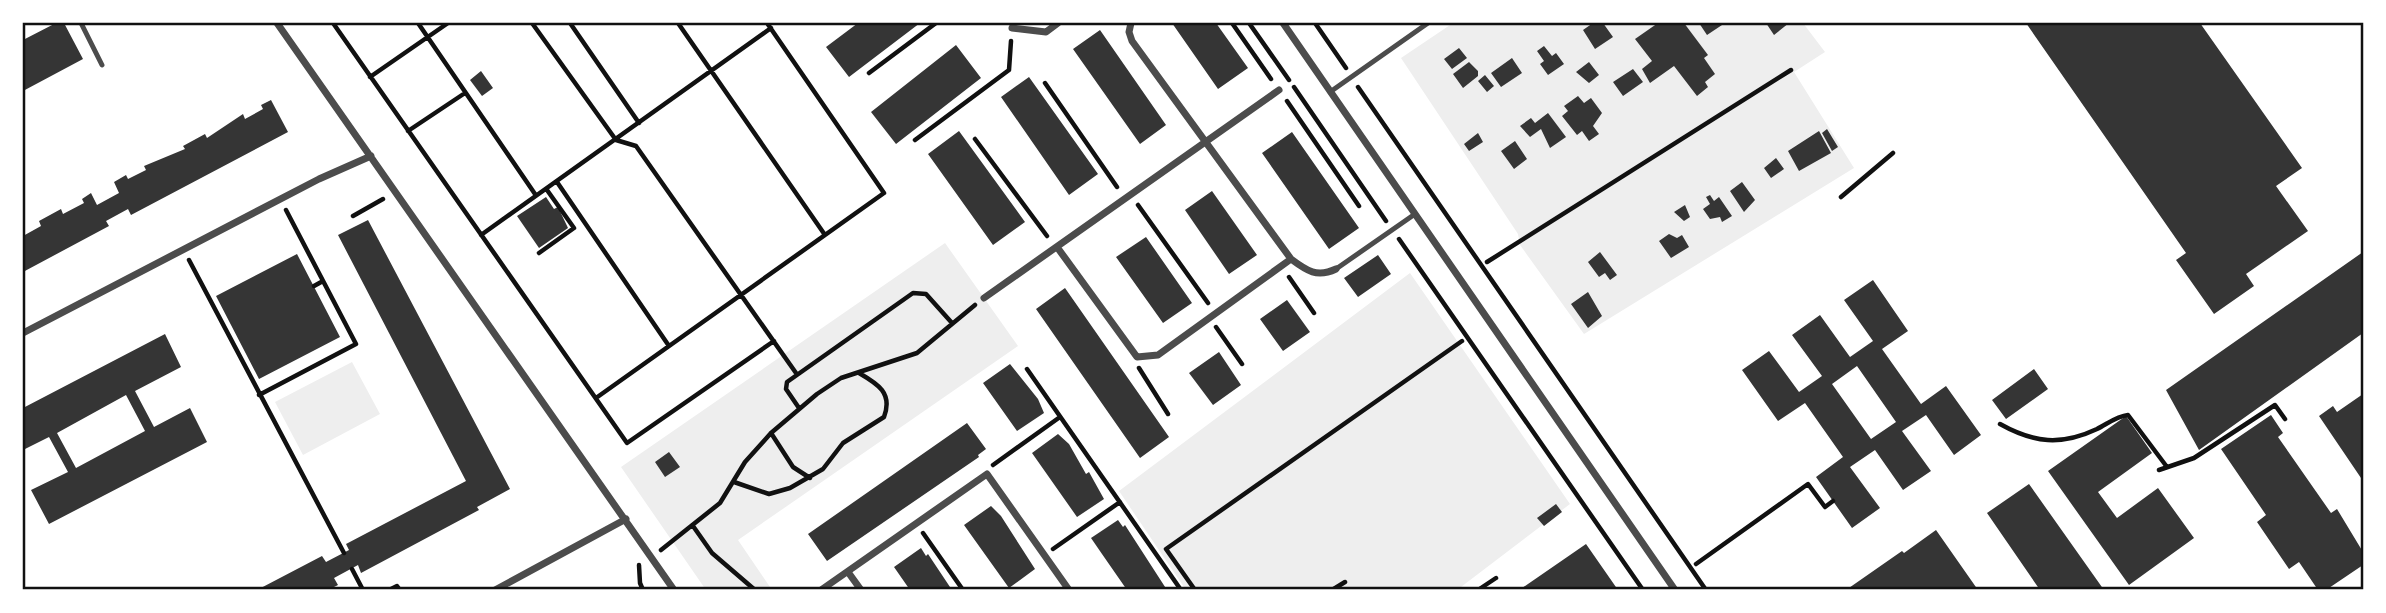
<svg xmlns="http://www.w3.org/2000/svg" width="2386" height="613" viewBox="0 0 2386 613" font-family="Arial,sans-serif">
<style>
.green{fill:#eee}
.building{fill:#353535;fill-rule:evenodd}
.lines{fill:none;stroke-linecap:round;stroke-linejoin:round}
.path{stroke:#111;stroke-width:4.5}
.service{stroke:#4c4c4c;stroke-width:5}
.minor{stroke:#4c4c4c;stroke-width:7}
.neatline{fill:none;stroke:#111;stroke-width:2.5}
</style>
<rect width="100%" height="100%" fill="#fff"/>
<path class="green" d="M1453 23H1803L1825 52 1794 72 1854 168 1584 334 1520 245 1518 234 1401 58Z
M945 243 1018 346 738 540 772 590H706L621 467Z
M1410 273 1570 504 1457 590H1186L1119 491Z
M352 362 380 414 303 455 275 402Z"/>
<path class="building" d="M56 23H64L83 59 23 91V40Z
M858 23H920L849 77 826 47Z
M1172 23H1216L1248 68 1218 89Z
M1593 23H1603L1613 37 1595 49 1583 30Z
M1658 23H1684L1708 55 1704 58 1715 74 1705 82 1708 87 1697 96 1674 66 1650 83 1642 69 1652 61 1635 39Z
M1699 23H1725L1707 35Z
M1766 23H1789L1774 35Z
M2026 23H2200L2302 168 2276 186 2308 231 2246 274 2254 286 2214 314 2176 260 2186 253Z
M1100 30 1166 125 1140 144 1073 49Z
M956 45 981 78 896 144 871 112Z
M1544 46 1552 56 1556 53 1564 64 1548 75 1540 64 1544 61 1537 51Z
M1459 48 1467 58 1452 69 1444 59Z
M1512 58 1522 73 1501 87 1491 73Z
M1469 62 1478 71V76L1463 88 1453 74Z
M1589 62 1599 75 1589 83 1576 72Z
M1633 69 1643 82 1623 96 1613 82Z
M481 71 493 88 482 96 470 80Z
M1485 75 1494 86 1487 92 1478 81Z
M1029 77 1098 174 1069 195 1001 97Z
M1578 96 1584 103 1591 98 1602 113 1593 126 1599 134 1589 141 1582 131 1577 135 1562 116 1568 111 1564 106Z
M271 100 288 132 131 215 128 209 106 221 109 226 23 272V236L41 226 39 221 61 209 63 214 84 203 82 199 91 193 97 205 119 193 114 182 126 175 128 179 146 170 144 166 185 149 183 146 205 134 207 138 243 114 245 119 263 109 261 105Z
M1548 113 1566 137 1550 148 1541 129 1530 137 1520 126 1531 118 1535 123Z
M1827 129 1838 147 1832 151 1822 133Z
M959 131 1025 222 993 245 928 154Z
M1819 131 1831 153 1799 171 1788 151Z
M1292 132 1359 228 1329 249 1262 153Z
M1478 133 1483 142 1469 151 1464 144Z
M1515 141 1527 159 1514 169 1501 151Z
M1776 158 1784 169 1771 178 1764 168Z
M1742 182 1755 200 1744 212 1730 191Z
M1212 191 1257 255 1229 274 1185 210Z
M1710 195 1714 201 1719 197 1732 216 1722 222 1720 217 1710 219 1703 209 1710 204 1706 197Z
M546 197 554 209 558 207 568 228 539 248 517 216Z
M1685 205 1690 217 1684 221 1674 212Z
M368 220 510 489 477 507 479 510 361 573 358 565 334 578 338 585 328 590H257L322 556 326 562 349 550 346 544 466 481 338 235Z
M1669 234 1677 238 1682 235 1689 247 1671 258 1659 241Z
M1146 237 1192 303 1163 323 1116 257Z
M1600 252 1617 275 1610 280 1605 273 1599 277 1588 262Z
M2363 252V333L2199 450 2166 390Z
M297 254 340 337 259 379 216 296Z
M1378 255 1391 274 1358 297 1344 278Z
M1873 280 1908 331 1882 349 1921 404 1946 386 1981 435 1954 455 1926 415 1902 431 1931 471 1903 490 1875 450 1850 467 1880 508 1852 528 1816 477 1843 457 1805 403 1778 421 1742 370 1769 351 1799 392 1822 376 1792 335 1820 315 1850 357 1873 341 1844 300ZM1857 366 1896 422 1871 439 1832 384Z
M1065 288 1169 437 1140 458 1036 309Z
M1588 292 1602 316 1588 328 1571 304Z
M1287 300 1310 332 1283 351 1260 319Z
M165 334 181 367 135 391 154 427 190 408 207 442 49 524 31 490 68 472 49 437 23 450V408ZM126 395 145 431 76 468 57 433Z
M1219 352 1241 385 1213 405 1189 373Z
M1010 364 1038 399 1044 413 1017 431 983 383Z
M2034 369 2048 389 2006 419 1992 400Z
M2363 394V477L2361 478 2319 416 2333 406 2337 412Z
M2271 415 2283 433 2278 437 2331 513 2337 509 2363 552V565L2326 590H2318L2299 562 2289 569 2257 522 2266 515 2221 449Z
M2126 416 2152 453 2098 492 2117 518 2158 488 2194 538 2129 585 2048 471Z
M967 423 986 449 978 455 979 457 827 561 808 534Z
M1058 434 1069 444 1086 474 1089 472 1104 499 1077 517 1032 453Z
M669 452 680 467 665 477 655 462Z
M2029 484 2104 590H2040L1987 513Z
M1556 504 1562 512 1544 526 1537 518Z
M991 506 1001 516 1035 569 1009 588 964 525Z
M1118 520 1123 527 1125 525 1167 590H1127L1102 554 1091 538Z
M1936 530 1978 590H1846L1902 551 1904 553Z
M1586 544 1618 590H1524L1522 588Z
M921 548 926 556 928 554 952 590H910L894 567Z"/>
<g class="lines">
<path class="path" d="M333 23 627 443 774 341
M418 23 535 194
M532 23 616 140 636 146 796 373
M570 23 639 123
M678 23 825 235
M1232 23 1271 79
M1249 23 1289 80
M1315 23 1346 68
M869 73 936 23
M370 77 448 23
M1045 83 1117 187
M1294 87 1386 221
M1358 87 1706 590
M1287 101 1359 206
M408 131 465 93
M975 139 1047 236
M915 140 1009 70 1011 41
M557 182 669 346
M1841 197 1893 153
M1138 205 1208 303
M353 216 383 199
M481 235 771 28
M1399 239 1643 590
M539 253 574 228 547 190
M189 260 344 553
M1487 262 1791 70
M1289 277 1314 313
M314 286 323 281
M1216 327 1242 364
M1139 368 1168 414
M1027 369 1181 590
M259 395 356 344 286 210
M596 398 884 193 767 23
M799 408 786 389 787 382 913 293 926 294 952 323
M2000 424C2034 443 2061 446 2097 429 2107 424 2117 416 2128 415L2167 467
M771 433 793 467 810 478
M993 465 1060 417
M2159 470 2194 458 2275 405 2285 419
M734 482 769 494 790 488 823 469 843 443 884 417C893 393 878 384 859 373
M693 526 712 553 755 590
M923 533 963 590
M1053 549 1120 502
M661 550 720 503 745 462 771 433 817 394 841 378 917 353 975 305
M1696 564 1808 484 1825 507 1833 501
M639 565 640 583 643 590
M352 569 363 590
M389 590 397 586 400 590
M1195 590 1166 549 1462 341
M1332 590 1345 582
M1478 590 1496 578"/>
<path class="service" d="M81 23 102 65
M1330 92 1428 23
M1336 269 1415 214"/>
<path class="minor" d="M277 23 674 590
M1131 23 1129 32 1132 41 1291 259C1307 271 1317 278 1336 269
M1283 23 1675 590
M1012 28 1046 32 1058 23
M1057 247 1137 357 1158 355 1291 259
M984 298 1279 90
M23 333 319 179 371 156
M848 572 861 590
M495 590 626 519
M821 590 987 474 1069 590"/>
</g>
<rect width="2386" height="613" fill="none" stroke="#ffffff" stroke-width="49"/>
<rect x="24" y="24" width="2338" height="564" class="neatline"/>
</svg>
